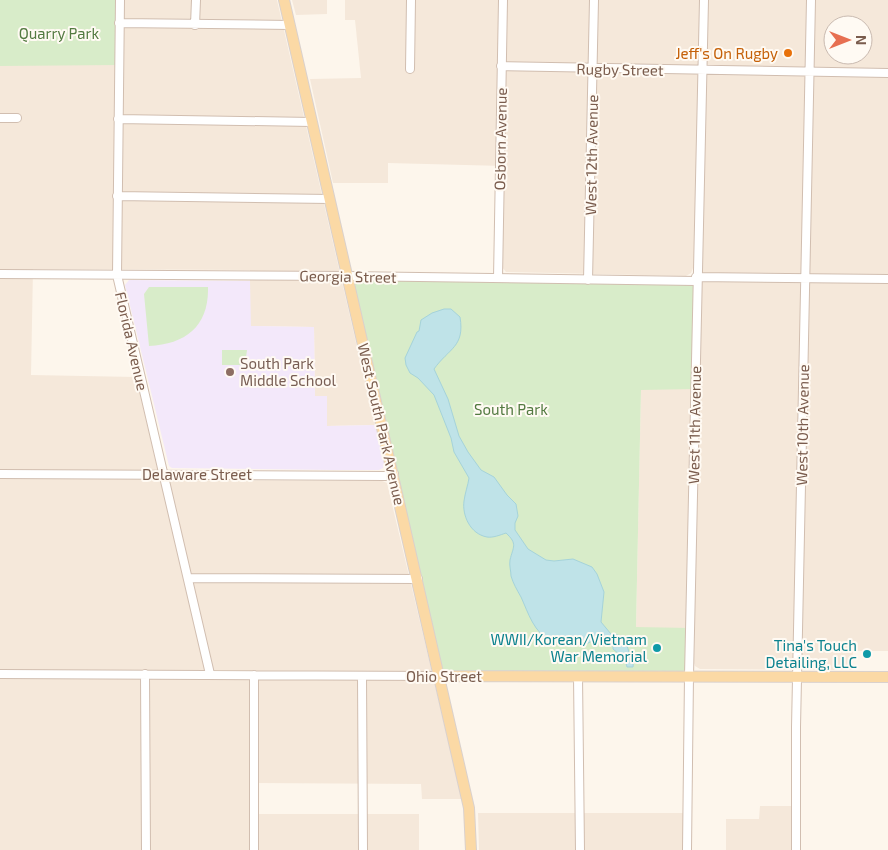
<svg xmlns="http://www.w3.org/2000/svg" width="888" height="850" viewBox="0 0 888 850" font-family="'Exo 2',sans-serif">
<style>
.residential{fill:#f5e8da;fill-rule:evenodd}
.education{fill:#f3e8fa}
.green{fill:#d8ecc9}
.water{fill:#bfe3e8;stroke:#a5d3da}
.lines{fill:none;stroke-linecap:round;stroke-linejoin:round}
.minor-casing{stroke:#d1beb0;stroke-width:10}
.major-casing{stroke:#dad1cd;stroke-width:12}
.minor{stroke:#fff;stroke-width:8}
.major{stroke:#fbd9a5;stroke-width:10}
.food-dot{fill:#e8710a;stroke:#fffaf3;stroke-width:2}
.education-dot{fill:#8d6e63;stroke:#fffaf3;stroke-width:2}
.culture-dot{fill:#0f9aa8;stroke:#fffaf3;stroke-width:2}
.labels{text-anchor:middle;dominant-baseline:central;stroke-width:4;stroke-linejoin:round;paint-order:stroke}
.park-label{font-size:15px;fill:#537a41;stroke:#fffaf3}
.food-label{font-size:15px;fill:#c56008;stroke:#fffaf3;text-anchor:end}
.street-label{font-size:15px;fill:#7a5c4d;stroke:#fffaf3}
.education-label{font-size:15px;fill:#785e54;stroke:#fffaf3;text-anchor:start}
.culture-label{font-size:15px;fill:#0d838f;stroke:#fffaf3;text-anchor:end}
</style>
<rect width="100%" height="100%" fill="#fdf6ec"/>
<path class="residential" d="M0 0H277L375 425 327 426V396H315L314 327 250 326V270L33 269 31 375 136 377 160 480 382 481 387 483 462 799H422L421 784 251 783V814H419V850H0Z
M292 0H327V14L296 15Z
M345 0H888V651H853L852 670 700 669 695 666 694 663 695 628H636L641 389H700L702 268H693L691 273 686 276 506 272 502 267 504 166 388 163V183H333L310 79 361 78 355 20H345ZM833 25H863V55H833Z
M760 806H792V850H726V819H759Z
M478 813H684V850H479Z"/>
<path class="education" d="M129 280 250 281 251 326 314 327 315 396H327V426L375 425 384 463 383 468 379 470H334L172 468 169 466 125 285Z"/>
<path class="green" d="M0 0H119V65L0 66Z
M347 276 696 281 694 389 641 390 636 627 690 628 689 676H440Z
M149 287H208C209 326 186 344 149 346L144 294Z
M222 350H247L245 365H222Z"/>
<path class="water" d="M444 309H451L460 317C465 347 449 348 434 369L448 399 459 436 468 452 481 470 494 477 507 495 516 504 518 516 515 523V530L528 549 546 560 554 561 573 559 592 567 597 574 604 592 601 622 611 634C623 634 626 642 629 652 631 658 634 661 633 667H627L625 659 613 649V646L610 645 607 638C598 634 594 641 586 644 576 647 561 644 552 641 534 634 528 612 521 597 517 590 513 583 511 576 511 571 509 565 510 560 513 547 518 544 506 533 500 535 493 538 487 537 470 534 462 515 464 501 465 493 468 485 469 478L454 452 451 438 434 395 418 378 410 373 406 365 405 358 417 332 419 331 421 320 432 313Z"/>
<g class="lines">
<defs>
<path id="minor" d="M120 0 117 275 210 674
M119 23 290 25
M195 25 196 0
M501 66 888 73
M410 69 411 0
M0 118H17
M118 119 312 122
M117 196 330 199
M0 274 347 276 696 281
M696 277 888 279
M498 278 503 0
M588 280 594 0
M0 474 385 476 394 474
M189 578 418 579
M0 674 440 676
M145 674 146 850
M254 675V850
M362 676 363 850
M578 676 580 850
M687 850 689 676 704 0
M796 850V727L811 0"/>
<path id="major" d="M284 0 469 808 471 850
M440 676 888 677"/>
</defs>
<use href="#minor" class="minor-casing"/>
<use href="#major" class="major-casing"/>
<use href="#minor" class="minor"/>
<use href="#major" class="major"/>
</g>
<circle class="food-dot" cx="788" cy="53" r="5"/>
<circle class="education-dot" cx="230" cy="372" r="5"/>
<g class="culture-dot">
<circle cx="657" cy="648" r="5"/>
<circle cx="867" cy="654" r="5"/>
</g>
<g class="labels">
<g class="park-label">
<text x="59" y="33">Quarry Park</text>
<text x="511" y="409">South Park</text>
</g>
<g class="food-label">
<text x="778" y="53">Jeff's On Rugby</text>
</g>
<g class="street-label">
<text transform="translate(620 69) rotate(1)">Rugby Street</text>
<text transform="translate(500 139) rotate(-89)">Osborn Avenue</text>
<text transform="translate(591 155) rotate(-89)">West 12th Avenue</text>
<text transform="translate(348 276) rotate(1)">Georgia Street</text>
<text transform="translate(132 341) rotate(77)">Florida Avenue</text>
<text transform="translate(382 424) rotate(77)">West South Park Avenue</text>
<text transform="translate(694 425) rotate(-89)">West 11th Avenue</text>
<text transform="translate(802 425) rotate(-89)">West 10th Avenue</text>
<text x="197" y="474">Delaware Street</text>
<text x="444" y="676">Ohio Street</text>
</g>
<g class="education-label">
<text x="240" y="363">South Park<tspan x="240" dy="17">Middle School</tspan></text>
</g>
<g class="culture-label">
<text x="647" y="639">WWII/Korean/Vietnam<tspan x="647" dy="17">War Memorial</tspan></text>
<text x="857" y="645">Tina's Touch<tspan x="857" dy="17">Detailing, LLC</tspan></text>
</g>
</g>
<g transform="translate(848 40) rotate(90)"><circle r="24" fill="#fffaf3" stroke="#cabbb1"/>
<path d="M0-4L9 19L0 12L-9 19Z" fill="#e76f51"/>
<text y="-8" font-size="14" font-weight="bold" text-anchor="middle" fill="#7a5c4d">N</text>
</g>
</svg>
